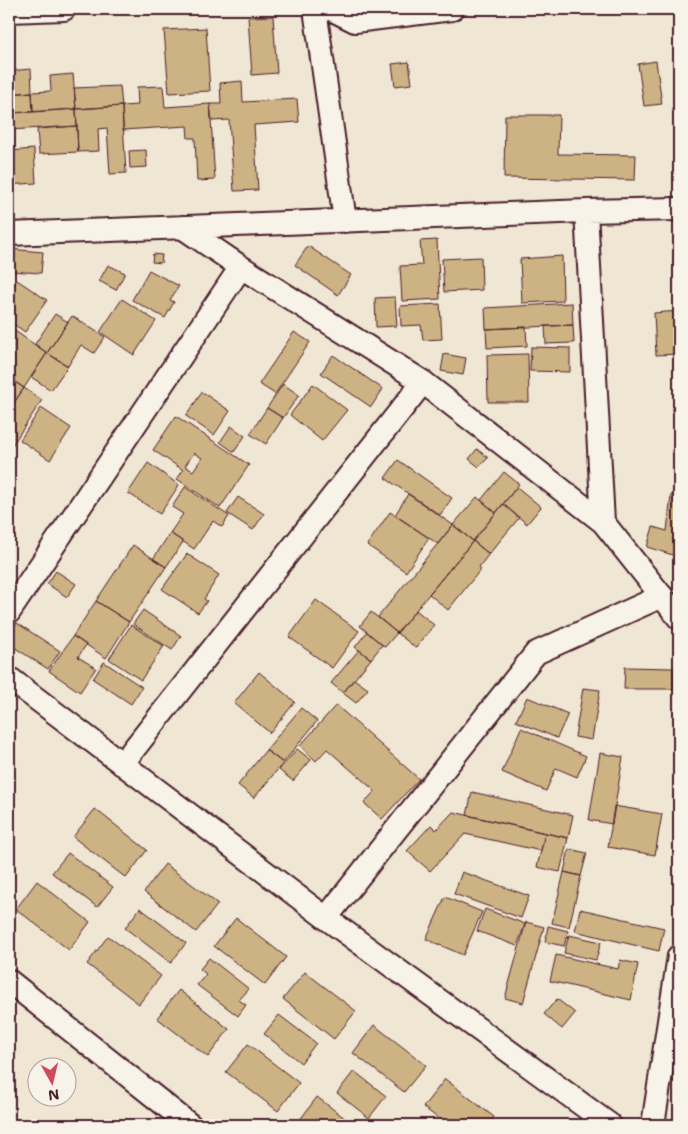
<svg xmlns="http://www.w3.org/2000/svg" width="688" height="1134" viewBox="0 0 688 1134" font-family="'Shantell Sans',sans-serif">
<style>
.building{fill:#cdb283;stroke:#4a1f2b;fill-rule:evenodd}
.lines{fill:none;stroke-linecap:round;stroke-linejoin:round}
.minor-casing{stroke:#4a1f2b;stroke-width:26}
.minor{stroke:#f7f3e8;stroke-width:22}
</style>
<rect width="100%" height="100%" fill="#efe6d4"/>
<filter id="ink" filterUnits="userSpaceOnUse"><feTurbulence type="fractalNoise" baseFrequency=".02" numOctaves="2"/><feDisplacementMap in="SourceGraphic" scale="10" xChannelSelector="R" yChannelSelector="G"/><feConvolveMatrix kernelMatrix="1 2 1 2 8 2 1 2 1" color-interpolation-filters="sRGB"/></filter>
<g filter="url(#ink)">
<path class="building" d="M273 16 277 73 252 75 248 17Z
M206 28 210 91 169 93 164 30Z
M656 61 662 104 644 106 638 64Z
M409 62 412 84 395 86 392 64Z
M31 69 32 92 9 94V71Z
M73 74 76 109 33 112 32 92 51 91 50 76Z
M242 81 243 102 297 99 299 122 254 125 258 190 234 191 229 120 212 121 210 104H221L220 83Z
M120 86 122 106 76 109 74 88Z
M163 86 165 107 210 104 215 180 197 181 195 138H188L187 126 123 130 122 106 138 105 137 87Z
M32 92 33 112 11 113 9 94Z
M122 106 126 173 110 174 107 128 98 129 99 151 78 152 76 109Z
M76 109 77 126 9 130V113Z
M505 115H559L558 154 636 155 635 180 504 178Z
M77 126 78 152 39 154 37 129Z
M34 149 36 183 9 185V151Z
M146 150 147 167 130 168 129 151Z
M437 240 440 299 402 301 400 266 422 265 420 241Z
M308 246 351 275 338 295 295 265Z
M9 249 43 252 41 273 9 271Z
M153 254 162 255 161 263 152 262Z
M562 256 563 301 522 303 520 259Z
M481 257 482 290 444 292 442 259Z
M108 265 125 273 116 290 99 281Z
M149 270 179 286 170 300 174 302 165 318 132 300Z
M17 280 47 300 25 332 9 321V292Z
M395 297 397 326 376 327 375 298Z
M122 299 156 321 134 355 100 332Z
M572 303 573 325 486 329 485 308Z
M440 304 442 339 423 340 421 325 401 326 400 306Z
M679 311V354L656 355 654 313Z
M55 314 68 322 47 353 35 344Z
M72 316 105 337 94 353 81 345 68 366 47 353Z
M573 325 574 343 546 344 545 326Z
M9 327 47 353 24 388 9 378Z
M526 327 527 346 487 348 486 329Z
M294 332 310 342 275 394 259 384Z
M531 347 570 348V372L530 371Z
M47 353 68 366 51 390 31 377Z
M444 354 466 358 463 375 441 371Z
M528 354 529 402H488L487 355Z
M333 355 383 389 371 407 321 373Z
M9 378 24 388 9 410Z
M283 384 299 395 283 418 267 408Z
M313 384 347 410 322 441 290 415Z
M24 388 42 400 9 450V410Z
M202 392 230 411 214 435 186 416Z
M41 408 71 428 50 460 20 440Z
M267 408 283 418 266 444 250 434Z
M176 416 249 465 220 508 177 479 183 470 153 450ZM194 453 202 458 193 471 185 466Z
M231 426 245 436 234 452 220 442Z
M477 449 488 458 479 467 469 459Z
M398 460 452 498 440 515 385 478Z
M148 463 179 485 160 514 128 493Z
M504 472 519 484 496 513 481 500Z
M185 487 229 516 222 527 213 521 194 549 170 533 183 514 172 507Z
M517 487 541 507 527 524 503 504Z
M408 494 453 525 438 544 395 515Z
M671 495 679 496V557L647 547 653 527 667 531Z
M238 497 264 514 253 530 227 513Z
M477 497 496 513 473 541 453 525Z
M503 504 519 518 489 554 473 541Z
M390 512 429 538 406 572 367 545Z
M453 525 473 541 397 633 378 617Z
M170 533 183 542 166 567 153 559Z
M473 541 489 554 479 567 481 569 448 610 429 594Z
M133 545 166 567 129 622 96 601Z
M187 554 219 575 204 599 207 601 198 613 162 589Z
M56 571 76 584 67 597 47 584Z
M316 600 359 631 332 668 289 637Z
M96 601 129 622 106 658 73 636Z
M143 610 181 636 172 650 133 624Z
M416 610 434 625 416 648 397 633Z
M371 612 397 633 385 647 360 626Z
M17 623 60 651 48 669 9 644V635Z
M131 625 164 646 141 680 109 659Z
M367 632 382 645 371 659 355 647Z
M73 636 86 645 78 657 96 668 80 692 49 671Z
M359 650 371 659 343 693 331 683Z
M104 662 142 687 131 704 93 679Z
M625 667 673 668V689H624Z
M259 672 295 702 270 733 234 703Z
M354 679 368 689 356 703 343 693Z
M583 688 600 690 592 740 575 737Z
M527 697 568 714 557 738 516 721Z
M336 705 419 779 382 819 364 803 375 791 327 749 316 761 300 746Z
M301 708 317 721 283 763 266 750Z
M521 728 586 756 577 777 556 768 546 791 502 772Z
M297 749 311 760 293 781 279 770Z
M266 750 283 763 254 798 238 785Z
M600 753 623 757 612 824 589 820Z
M472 792 573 815 568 838 467 815Z
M614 806 662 814 655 855 608 847Z
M95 809 147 850 126 878 73 837Z
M453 812 545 833 541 851 465 834 430 871 407 851 431 825 436 830Z
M545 833 568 838 560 872 537 867Z
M569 849 587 853 581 876 564 872Z
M68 853 113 887 97 907 52 873Z
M165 864 218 904 196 932 144 892Z
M462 872 529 896 521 918 454 894Z
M564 872 581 876 569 927 552 923Z
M37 881 90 922 69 950 16 909Z
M445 897 482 912 463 955 426 939Z
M140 908 186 943 171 963 125 928Z
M485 909 525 924 517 946 477 931Z
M580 909 664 928 659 951 575 931Z
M236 918 286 957 265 985 214 946Z
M526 922 544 927 523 1003 505 998Z
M548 926 568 931 564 946 545 942Z
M569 935 601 942 596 960 564 953Z
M108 936 161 976 139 1004 87 964Z
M556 955 618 969 620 960 638 964 631 1000 550 981Z
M209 958 249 989 239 1000 246 1005 238 1016 197 985 206 974 200 969Z
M305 972 356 1011 334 1039 283 999Z
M179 990 229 1029 208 1057 157 1018Z
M557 999 575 1013 562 1029 544 1014Z
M279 1015 316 1043 301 1063 264 1034Z
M374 1025 426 1065 404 1092 353 1053Z
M248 1044 299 1083 278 1111 226 1072Z
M354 1071 386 1096 369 1118 337 1093Z
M445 1079 494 1117 488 1125H447L423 1107Z
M317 1097 354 1125H296Z"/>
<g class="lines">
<defs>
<path id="minor" d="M315 9 345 221
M331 9 355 21 452 9
M9 11 64 9
M586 211 603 522
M182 227 241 267 423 382 603 522 679 618
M9 234 586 211 679 209
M9 612 241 267
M9 678 326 918 610 1125
M122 764 423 382
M326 918 536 653 662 596
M9 981 190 1125
M653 1125 679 956"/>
</defs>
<use href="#minor" class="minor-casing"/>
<use href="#minor" class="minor"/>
</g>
</g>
<rect width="688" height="1134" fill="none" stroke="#f7f3e8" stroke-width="30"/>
<rect x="15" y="15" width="658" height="1104" fill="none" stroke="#4a1f2b" stroke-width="2" filter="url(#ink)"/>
<g transform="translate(52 1082) rotate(172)"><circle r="24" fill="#f7f3e8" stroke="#b29e9c"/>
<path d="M0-4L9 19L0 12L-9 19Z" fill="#d1495b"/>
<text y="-8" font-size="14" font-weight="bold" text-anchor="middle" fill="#4a1f2b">N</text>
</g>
</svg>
